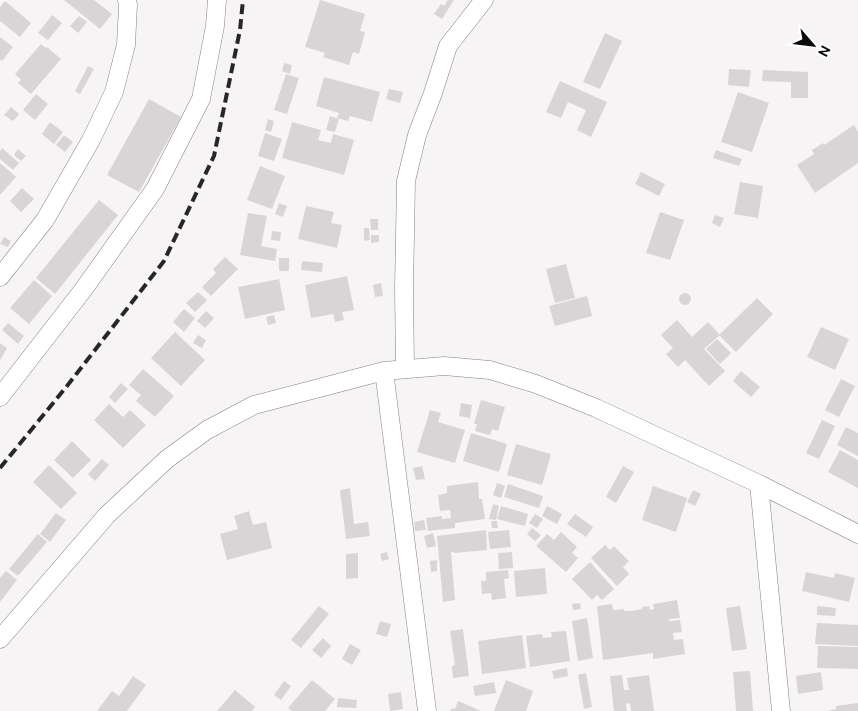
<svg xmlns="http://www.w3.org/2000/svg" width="858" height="711" viewBox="0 0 858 711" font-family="Ubuntu,sans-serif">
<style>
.building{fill:#d9d5d7}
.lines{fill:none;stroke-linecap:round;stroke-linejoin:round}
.minor-casing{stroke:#848182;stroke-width:19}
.minor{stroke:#fff;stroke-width:18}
.rail{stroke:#282728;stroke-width:4;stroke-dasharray:10 5;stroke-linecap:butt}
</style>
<rect width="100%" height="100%" fill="#f7f4f5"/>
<path class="building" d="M64 0H94L112 14 100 29Z
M320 0 365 14 360 31 365 32 359 54 353 52 349 65 323 57 325 53 305 47Z
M448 0H454L442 19 434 14 441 4 444 6Z
M5 1 31 23 20 37 0 21V7Z
M52 15 62 23 48 40 38 33Z
M79 16 87 22 78 33 70 26Z
M605 33 622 41 600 89 583 82Z
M0 37 13 47 2 61 0 60Z
M41 44 46 48 47 47 61 59 31 94 18 83 21 80 15 74Z
M284 63 292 65 290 74 282 71Z
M88 66 94 69 80 94 75 91Z
M729 69 751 70 749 87 728 85Z
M763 70 808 72V98H791V82L762 81Z
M286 74 299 78 287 114 274 110Z
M324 77 380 92 372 122 350 116 348 121 337 118 339 113 316 106Z
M560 81 607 102 591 137 577 130 586 110 568 102 561 118 546 112Z
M389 89 403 92 400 103 386 99Z
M738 92 769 103 752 152 721 142Z
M36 94 48 104 35 120 23 110Z
M149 99 181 117 139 192 107 175Z
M11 107 19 114 13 121 4 115Z
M330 116 339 119 335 132 326 130Z
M268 119 274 121 271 132 265 130Z
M50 122 63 132 54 144 42 134Z
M292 122 321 130 318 140 331 143 333 134 354 140 344 175 282 158Z
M854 125 858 132V163L815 193 797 165 814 154 812 150 823 143 824 145Z
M265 133 282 139 274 161 258 156Z
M64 135 73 142 65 152 56 145Z
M2 148 19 163 13 170 0 159V151Z
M18 149 26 156 21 161 14 155Z
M716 150 742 159 739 166 713 158Z
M0 163 16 177 0 195Z
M260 166 285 176 272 209 247 200Z
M641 172 665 184 659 196 635 184Z
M740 182 763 186 758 218 734 214Z
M22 188 34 199 21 212 10 201Z
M99 200 118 215 55 294 36 278Z
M279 203 287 206 283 217 275 214Z
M306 206 334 212 331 223 342 225 337 248 298 239Z
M660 212 684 220 670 260 646 253Z
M248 213 267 216 261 246 277 249 275 261 240 255Z
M715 215 724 218 720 227 712 223Z
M370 219H378V230H371Z
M364 228H369L370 240 364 241Z
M272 231 281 232 280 241 271 240Z
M371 235H379V242L371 243Z
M4 237 11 241 8 247 0 244Z
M225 257 238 269 211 296 202 287 216 273 213 269Z
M279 258H289V271H279Z
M302 261 323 263 322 272 301 270Z
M566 264 575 298 555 303 546 269Z
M347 276 354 310 342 312 344 320 335 322 333 314 311 318 305 285Z
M279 279 285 310 245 319 238 287Z
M34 280 52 296 29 324 10 308Z
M381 283 383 296 375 297 373 285Z
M198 292 207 300 195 312 186 303Z
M679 299a6 6 0 1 1 12 0a6 6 0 1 1-12 0Z
M587 296 592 316 555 326 549 306Z
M757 298 773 314 736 352 719 335Z
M184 309 195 318 184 332 173 322Z
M206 311 214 318 205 328 197 321Z
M274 315 276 323 268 325 266 317Z
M677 320 692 337 708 322 720 335 704 349 725 371 709 386 685 360 678 367 666 354 673 348 661 335Z
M8 323 24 336 18 344 2 330Z
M821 327 849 339 835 370 807 357Z
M175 332 205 360 181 386 151 358Z
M198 335 206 340 202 348 193 343Z
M717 339 731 353 720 364 706 349Z
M0 343 7 348 0 360Z
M143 369 174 396 155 417 136 401 141 395 129 385Z
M741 371 760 387 751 397 733 381Z
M841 379 855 386 839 417 825 410Z
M121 383 128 389 115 403 109 397Z
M481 400 505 407 498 431 492 429 490 435 475 431 477 424H474Z
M461 403 472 405 470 418 459 416Z
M109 404 123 417 130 410 146 425 123 448 94 420Z
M430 410 441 413 438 422 465 430 455 463 417 452Z
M822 420 835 426 819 459 806 453Z
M846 427 858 433V456L837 445Z
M471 433 507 444 499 472 463 461Z
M72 441 91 460 73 478 54 460Z
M516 444 551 454 542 485 507 475Z
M840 450 858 460V488L828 472Z
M102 459 109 465 95 481 88 474Z
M49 465 77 493 61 509 33 482Z
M422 466 425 479 416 480 413 468Z
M623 466 634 472 616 503 606 497Z
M478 482 479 499H482L485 519 455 523V528L428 531 426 518 442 516V519L451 518 450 510 440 511 438 495 447 493V486Z
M497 483 505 486 501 498 493 495Z
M508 484 543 496 539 508 504 497Z
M653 486 687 498 676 532 642 520Z
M350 488 354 524 368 522 370 536 346 539 340 490Z
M693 490 701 494 695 506 687 502Z
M493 504 499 506 496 520 489 519Z
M501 506 528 514 525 526 497 519Z
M547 506 562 514 557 524 542 516Z
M249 511 253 525 266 522 272 548 227 560 220 534 238 529 234 516Z
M56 513 66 520 50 542 40 534Z
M535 514 543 519 537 528 529 523Z
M575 514 593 527 586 537 567 524Z
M424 520 426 530 415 531 414 522Z
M491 521H497L498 528H492Z
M532 528 541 535 535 541 527 534Z
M486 530 487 550 454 553V552H451L455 600 443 602 437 536Z
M509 530 511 547 490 549 488 532Z
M561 532 577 547 572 553 578 558 566 572 536 546 547 534 554 540Z
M433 533 436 546 427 548 424 536Z
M38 534 47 542 18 576 9 569Z
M605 545 610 550 614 546 629 561 623 567 629 574 617 586 591 558Z
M387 552 389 559 382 561 380 554Z
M512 552 513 568 499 569 498 553Z
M358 553V578L346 579V554Z
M437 560V571L431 572 430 561Z
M590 562 614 589 602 600 597 595 592 600 572 579Z
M545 568 547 594 516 597 514 571Z
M508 570 509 578 504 579 506 598 492 600 491 593 482 594 481 581H486V572Z
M6 571 17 580 0 602V578Z
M806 572 834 578 835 573 855 578 849 602 802 591Z
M677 600 680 618 669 619V621L680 620 682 632 673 633 674 640 683 639 685 654 653 659V653L603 660 597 606 612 604 613 610 624 609V611H632L642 609V607L649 606 650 610 654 609 653 604Z
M580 603 581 609 573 610 572 604Z
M319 606 329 614 301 648 291 640Z
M740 606 747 649 732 651 726 608Z
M817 606 836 608 835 616 817 615Z
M587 618 593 658 578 661 572 621Z
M380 621 391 624 387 637 376 634Z
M817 623 858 625V646L815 644Z
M463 629 469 676 453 678 452 666 455 665 450 631Z
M566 631 570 661 530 667 526 636 542 634 543 638 552 637 551 632Z
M522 635 526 668 482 674 478 641Z
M323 638 331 646 321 658 312 650Z
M350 644 361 650 352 665 342 659Z
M818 646 858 647V669L817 668Z
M567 668 568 676 554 679 552 671Z
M750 671 753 711H736L733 672Z
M821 672 823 690 798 694 796 676Z
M586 673 592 707 584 709 578 675Z
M622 675 624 690H629L627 678 649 675 654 711H631L630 703 626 704 627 711H614L610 676Z
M133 676 146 685 127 711H97L112 691 119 696Z
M312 680 335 699 325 711H292L288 708Z
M506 680 533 691 526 711H494Z
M284 681 291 686 281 700 274 695Z
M494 682 496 693 475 696 473 686Z
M235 690 255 707 252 711H217Z
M401 692 403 709 390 711 388 694Z
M338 698 357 700 356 708 337 707Z
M458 701 481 711H450L452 708 455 709Z
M858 703V711H827L836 709V706Z"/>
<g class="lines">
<defs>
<path id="minor" d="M0 277 45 220 91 140 114 92 126 45 128 5 127 0
M405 368 404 289 406 181 417 135 433 93 448 46 484 0
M384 371 427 711
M0 397 83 290 155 189 201 99 215 26 217 0
M759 484 781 711
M0 639 107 515 167 459 207 430 254 405 384 371 444 366 490 370 536 384 596 408 759 484 858 534"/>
</defs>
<use href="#minor" class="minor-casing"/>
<use href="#minor" class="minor"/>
<path class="rail" d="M0 468 67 386 164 261 214 156 240 30 243 0"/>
</g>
<g transform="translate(813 45) rotate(118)" stroke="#ffffff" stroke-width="4" paint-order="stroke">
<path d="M0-4L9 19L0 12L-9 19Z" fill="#0c0b0c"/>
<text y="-8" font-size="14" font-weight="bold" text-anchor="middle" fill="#0c0b0c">N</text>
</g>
</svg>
